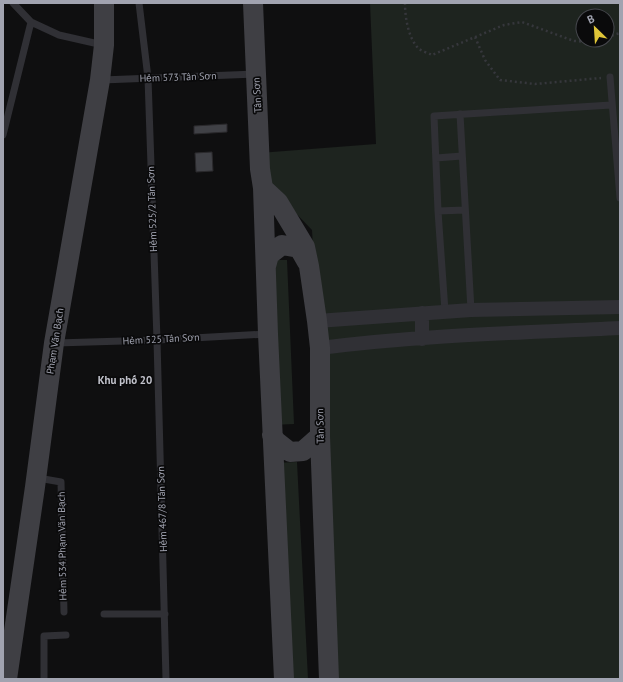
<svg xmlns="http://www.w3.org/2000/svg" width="623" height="682" viewBox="0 0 623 682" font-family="'PT Sans',sans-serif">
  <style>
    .green { fill: #1e241f; fill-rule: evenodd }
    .building { fill: #404146; stroke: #2a292c }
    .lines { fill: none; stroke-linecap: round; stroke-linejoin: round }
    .path { stroke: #36373c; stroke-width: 2.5; stroke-dasharray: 2 3; stroke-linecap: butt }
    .lane { stroke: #303035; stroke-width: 7 }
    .street { stroke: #303035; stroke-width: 14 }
    .secondary { stroke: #3f3f44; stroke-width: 20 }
    .labels { text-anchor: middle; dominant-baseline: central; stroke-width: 3.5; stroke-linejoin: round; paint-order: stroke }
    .street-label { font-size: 10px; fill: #a1a3b0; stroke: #0a0a0b }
    .neighbourhood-label { font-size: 11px; font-weight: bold; fill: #c2c3cc; stroke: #0a0a0b }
  </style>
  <rect width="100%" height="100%" fill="#0f0f10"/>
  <path class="green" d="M370,3H620V679H338L312,230L259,175V153L376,144ZM583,16H607V40H583Z
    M266,260H287L294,424L272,425Z
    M297,462L308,679H281L272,463Z"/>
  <path class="building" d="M227,124V132L194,134V126Z
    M212,152L213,171L196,172L195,153Z"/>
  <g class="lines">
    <path class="path" d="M405,3C405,17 408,37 418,48C421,51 428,53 432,55L504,25L522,22L574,41L592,42L597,40
      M475,37L485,60L500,80L535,84L601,78
      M607,37L620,33"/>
    <path class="lane" d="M13,3L31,22L59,35L103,45
      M139,3L148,78L157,340L166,679
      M610,77L620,198
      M102,80L256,74
      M460,114L471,310
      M3,135L31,22
      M436,158L462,156
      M438,211L465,210
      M445,311L438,211L434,116L611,105
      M56,343L157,340L267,334
      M38,478L61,482L64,612
      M104,614H165
      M44,679V636L66,635"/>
    <path class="street" d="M422,313V339
      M317,321L471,310L620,307
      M320,348C419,335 520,333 620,328"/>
    <path class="secondary" d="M253,3L260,169L263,188L268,334L284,679
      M263,188L278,202L305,247L309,266L317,321L320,348V436L329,679
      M266,266L269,255L282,245L299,248L307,262
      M272,435L276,441L290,452L303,451L320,436
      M7,679L35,487L54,343L100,80L104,45V3"/>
  </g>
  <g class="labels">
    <g class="street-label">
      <text transform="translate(178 77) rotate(-2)">Hẻm 573 Tân Sơn</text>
      <text transform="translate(257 95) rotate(-93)">Tân Sơn</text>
      <text transform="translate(152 209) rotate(-92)">Hẻm 525/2 Tân Sơn</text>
      <text transform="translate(161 339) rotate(-3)">Hẻm 525 Tân Sơn</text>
      <text transform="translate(55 341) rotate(-81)">Phạm Văn Bạch</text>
      <text transform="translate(320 426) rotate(-91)">Tân Sơn</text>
      <text transform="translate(162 509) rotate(-92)">Hẻm 467/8 Tân Sơn</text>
      <text transform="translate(62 546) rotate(-91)">Hẻm 534 Phạm Văn Bạch</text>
    </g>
    <g class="neighbourhood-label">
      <text x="125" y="380">Khu phố 20</text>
    </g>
  </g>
  <rect width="623" height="682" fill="none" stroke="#a1a3b0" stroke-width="8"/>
  <g transform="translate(595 28) rotate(335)"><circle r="19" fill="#0a0a0b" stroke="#46474d"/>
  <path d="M0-3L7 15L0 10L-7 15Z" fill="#dfc538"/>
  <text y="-6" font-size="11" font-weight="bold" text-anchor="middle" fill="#a1a3b0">B</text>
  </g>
</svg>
